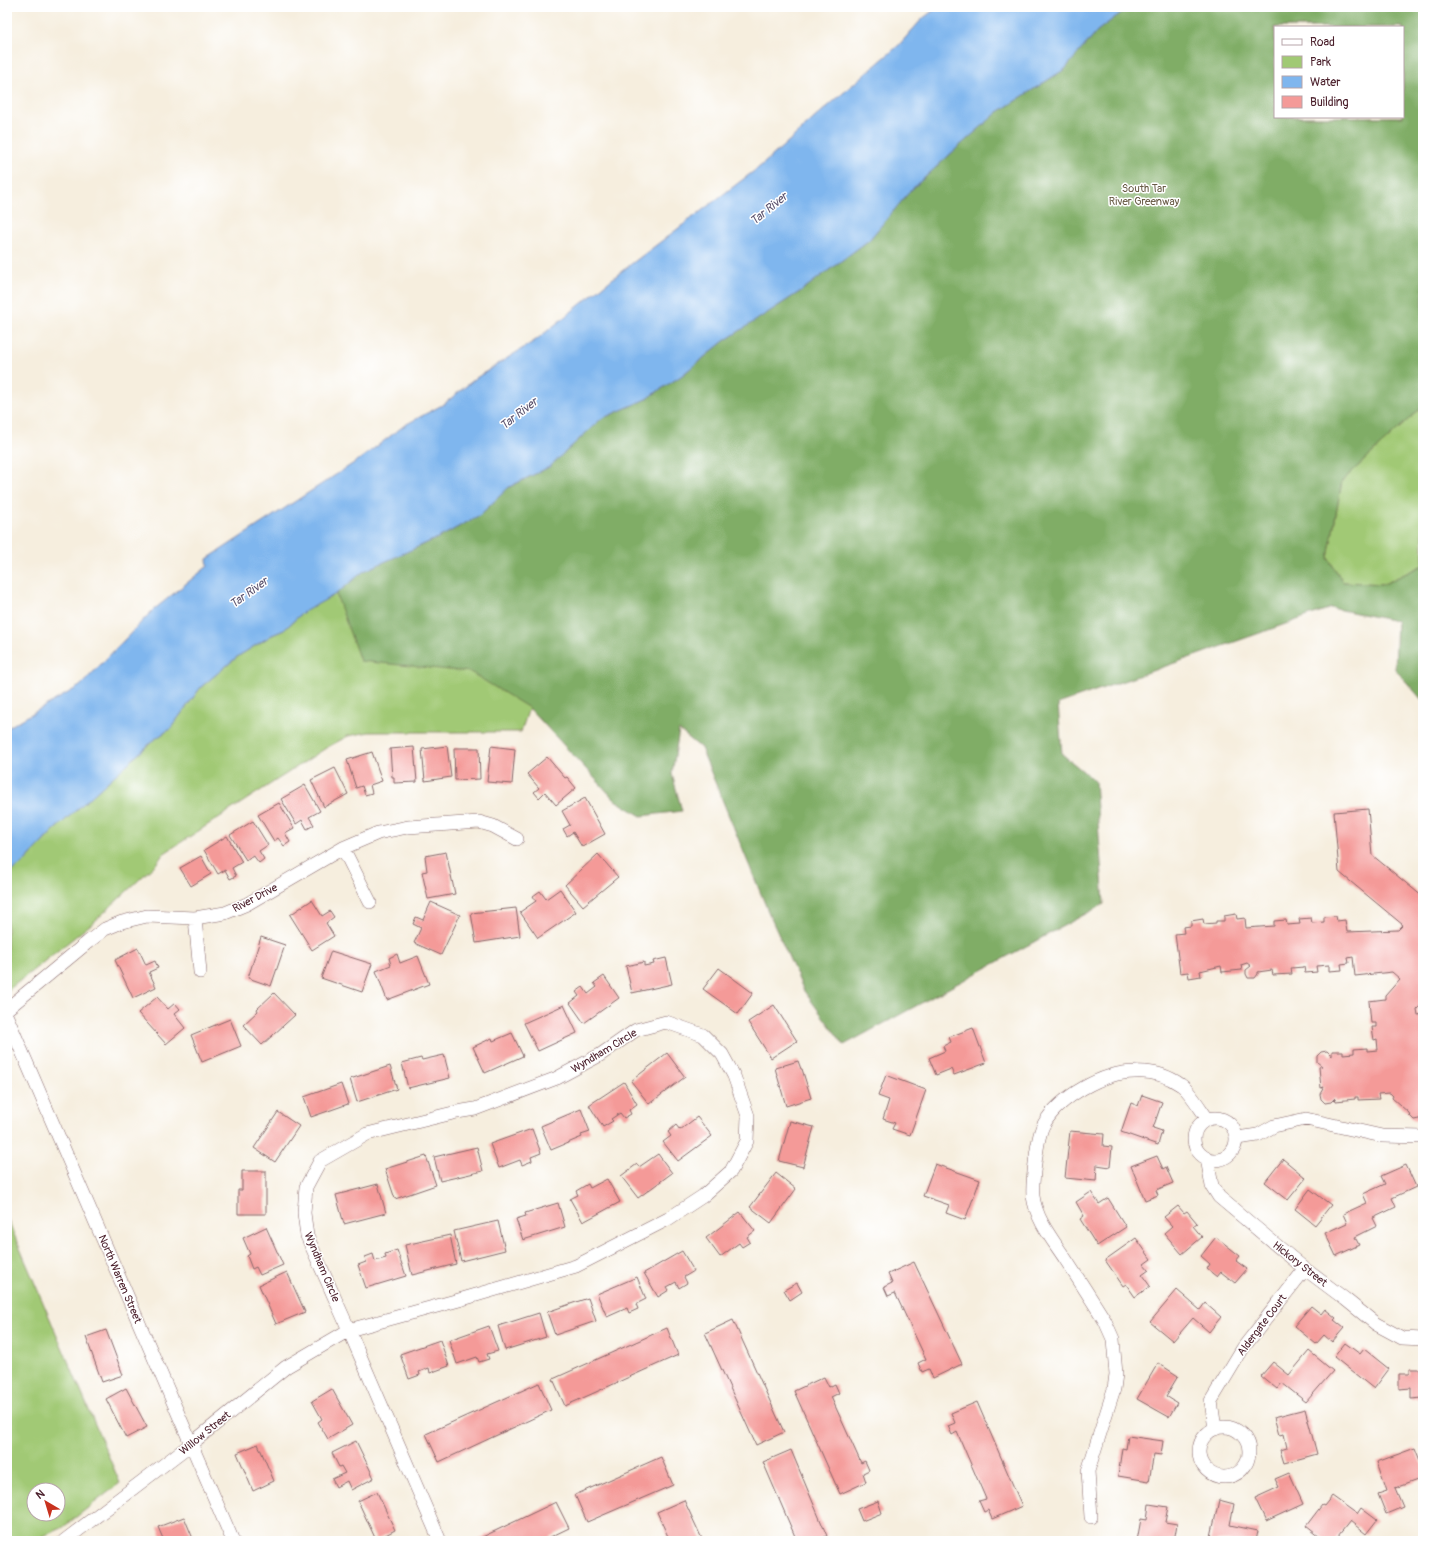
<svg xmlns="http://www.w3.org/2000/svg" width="1430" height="1548" viewBox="0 0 1430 1548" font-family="Pangolin,sans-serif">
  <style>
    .green { fill: #a1c974; stroke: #767450; fill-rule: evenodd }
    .forest { fill: #80ad66; stroke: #656648; fill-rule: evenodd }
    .water { fill: #7fb6ee; stroke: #646a8c }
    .building { fill: #f49a98 }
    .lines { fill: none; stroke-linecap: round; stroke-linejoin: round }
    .minor-casing { stroke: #86676a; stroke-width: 14 }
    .minor { stroke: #fff; stroke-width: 13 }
    .labels { text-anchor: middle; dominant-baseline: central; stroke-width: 3; stroke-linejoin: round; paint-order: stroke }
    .park-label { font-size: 11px; fill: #685a45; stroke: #fff }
    .street-label { font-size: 11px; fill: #4a1f2b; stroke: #fff }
    .water-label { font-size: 12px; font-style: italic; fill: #5d546f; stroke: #fff }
  </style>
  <rect width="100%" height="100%" fill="#fff"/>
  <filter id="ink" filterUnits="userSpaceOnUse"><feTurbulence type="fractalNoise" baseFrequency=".025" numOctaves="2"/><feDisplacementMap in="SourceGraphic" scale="8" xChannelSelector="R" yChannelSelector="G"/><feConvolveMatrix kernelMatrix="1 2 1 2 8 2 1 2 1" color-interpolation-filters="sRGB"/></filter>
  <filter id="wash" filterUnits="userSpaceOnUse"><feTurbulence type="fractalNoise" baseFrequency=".012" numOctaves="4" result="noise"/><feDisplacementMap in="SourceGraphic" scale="16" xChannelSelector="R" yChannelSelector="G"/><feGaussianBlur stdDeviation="0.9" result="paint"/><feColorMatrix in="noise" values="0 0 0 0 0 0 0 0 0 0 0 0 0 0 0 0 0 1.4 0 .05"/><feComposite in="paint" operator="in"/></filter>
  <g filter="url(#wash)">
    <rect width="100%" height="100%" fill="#f6eede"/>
    <path class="green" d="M1129,7H1423V213L529,708L521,732H369L348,736L326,748L163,854L157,863L95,921L7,991V873L22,864L53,831L155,739L170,729L201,687L237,657L272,635L284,630L302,613ZM1275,27H1403V117H1275Z
      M1423,406V565L1384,584L1343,582L1328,558L1342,481Z
      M7,1218L120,1483L62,1528L32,1541H7ZM34,1490H58V1514H34Z"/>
    <path class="forest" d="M1129,7H1423V406L1342,481L1328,558L1343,582L1384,584L1423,565V701L1395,669L1397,621L1331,608L1058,704L1062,754L1095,781L1104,904L844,1045L804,991L770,916L701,748L679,730L672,774L682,811L641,816L615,800L529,708L470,672L360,661L336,594L363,571L440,537L480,515L509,487L549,467L601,419L646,399L681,376L724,341L801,291L869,240L911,190L957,148L998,112L1065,69L1097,31ZM1275,27H1403V117H1275Z"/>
    <path class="water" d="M938,7H1129L1097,31L1065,69L998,112L957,148L911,190L869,240L801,291L724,341L681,376L646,399L601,419L549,467L509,487L480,515L440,537L364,571L336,594L302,613L284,630L272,635L237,657L201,687L170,729L155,739L53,831L22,864L7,874V728L80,686L152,611L208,566L207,559L360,459L405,425L444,404L476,378L536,340L622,271L762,165L820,113L899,45L922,19Z"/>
    <g id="blocks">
      <path class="building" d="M447,746L451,777L425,781L422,749Z
        M491,746L515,749L512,784L487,782Z
        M414,747L417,782L394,783V777H392L390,749Z
        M454,748H479L480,779L455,780Z
        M372,752L382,781L370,785L372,793L365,795L362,786L356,788L347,760Z
        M547,757L565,778L567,777L576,788L556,805L545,792L539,798L534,792L539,788L527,774Z
        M335,768L348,794L324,807L311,780Z
        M305,785L320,811L309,817L314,825L307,829L302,820L296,824L281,799Z
        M585,798L605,834L582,847L573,832L567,836L563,829L570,825L562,811Z
        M279,803L294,828L285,833L290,842L284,846L278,838L274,841L258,815Z
        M1368,809L1372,855L1423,897V901L1418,908L1423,912V1003L1417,1009L1418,1015L1423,1014V1054H1421L1423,1061V1115L1419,1119L1414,1120L1410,1116L1409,1113L1392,1098L1393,1096L1390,1093L1378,1094L1379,1099L1358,1100V1097H1355V1099L1336,1101L1335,1098L1331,1102L1325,1103L1321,1099L1320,1094L1324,1087L1321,1088L1319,1067L1322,1066L1317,1062V1056L1321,1052L1327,1051L1332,1056V1051H1343V1054L1354,1053V1049L1367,1048V1051L1378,1050L1377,1039L1374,1040L1372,1027H1376V1023H1371L1369,1001L1385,999V996L1400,979L1392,972L1355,976L1353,957L1348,958L1349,963L1341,964L1342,970L1329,971V965L1316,966L1317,972L1305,973L1304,967L1291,968L1292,974L1273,975L1272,970L1258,972V974L1255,978H1248L1246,974V970L1251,966L1247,963L1241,965L1242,970L1222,972L1221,966L1200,971L1201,976L1189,978L1188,972L1180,973L1175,934L1184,933L1183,927L1191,926V921L1203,919L1204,924L1216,923V921H1224V916L1236,914L1237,919L1245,918L1246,928L1274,926V921L1286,920L1287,925L1300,924L1299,919L1311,918L1312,923L1324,922V917L1336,916L1337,921L1345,920L1347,932L1398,930L1403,925L1339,872L1334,812Z
        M253,821L268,845L259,851L264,859L259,863L253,855L246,860L230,835Z
        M227,836L242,862L232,868L236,876L230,879L225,870L218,874L204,850Z
        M446,852L455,894L428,899L422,872L427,871L425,856Z
        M598,854L618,877L583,906L565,885Z
        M201,856L211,874L191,886L180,868Z
        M560,889L576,912L538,938L520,912L536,901L533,896L540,891L546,899Z
        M312,900L322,916L330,911L334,917L326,923L334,936L312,950L290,915Z
        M431,902L460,915L441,955L414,943L421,928L413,924L416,917L423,920Z
        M516,908L520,936L476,943L471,913Z
        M261,937L285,945L271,986L248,978Z
        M138,948L146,965L155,961L158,968L149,972L156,987L133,998L115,960Z
        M331,951L372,964L362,992L321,978Z
        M397,954L400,963L418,956L429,984L387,1000L376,971L391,965L389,958Z
        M666,958L672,984L632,993L626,966L644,962V966L654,964L653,961Z
        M719,968L753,993L738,1014L703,989Z
        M604,976L619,998L584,1023L570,1003L579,996L576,992L583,987L588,994L597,987L594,983Z
        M274,993L295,1015L262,1045L243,1025L258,1011L257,1009Z
        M157,997L168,1009L175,1003L180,1009L174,1014L185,1028L166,1044L138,1013Z
        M564,1005L577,1033L538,1051L524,1023Z
        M774,1005L797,1041L771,1058L748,1022Z
        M230,1019L241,1046L202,1062L191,1035Z
        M973,1028L986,1063L954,1075L951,1069L936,1075L929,1058L945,1051L943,1046L951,1042L949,1037Z
        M512,1033L523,1056L485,1073L473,1047L492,1038L493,1041Z
        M667,1053L685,1077L649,1104L631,1081Z
        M444,1055L450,1078L408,1088L402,1063L421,1058L422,1060Z
        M798,1061L801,1069H802L811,1098L786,1106L775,1068Z
        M390,1066L397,1089L357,1102L350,1079Z
        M886,1075L926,1090L910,1135L892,1129L895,1123L883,1119L889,1100L878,1096Z
        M624,1082L637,1104L629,1110L631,1114L624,1118L620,1113L611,1119L613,1121L603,1127L589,1105Z
        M341,1084L348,1104L311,1117L304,1097Z
        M1142,1095L1162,1102L1153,1128L1162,1131L1158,1145L1121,1132L1131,1103L1138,1106Z
        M581,1109L590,1132L581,1135L582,1137L551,1150L541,1126Z
        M278,1112L299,1126L275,1162L254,1148Z
        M697,1117L712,1136L678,1161L663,1142L671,1136L668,1132L676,1125L680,1130Z
        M790,1121L814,1127L803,1167L779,1161Z
        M532,1129L541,1153L531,1157L532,1161L522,1165L520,1160L499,1168L490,1144Z
        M1070,1131L1104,1134L1103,1146L1112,1147L1110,1167L1097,1165L1096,1181L1065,1178Z
        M477,1147L483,1171L440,1181L434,1157Z
        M658,1154L672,1173L638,1198L621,1176L637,1164L639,1167Z
        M426,1156L436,1185L395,1199L385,1169Z
        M1157,1156L1163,1169L1166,1167L1173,1183L1156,1190L1158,1195L1145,1200L1131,1166Z
        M1283,1159L1306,1178L1288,1200L1265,1182Z
        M935,1164L980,1180L965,1220L946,1213L949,1205L923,1196Z
        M1406,1165L1416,1187L1392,1198L1396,1207L1373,1218L1377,1226L1355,1237L1359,1245L1336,1256L1325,1233L1347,1223L1343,1214L1367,1203L1363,1194L1385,1184L1381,1176Z
        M242,1171H266V1214H238V1190H242Z
        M776,1173L796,1189L771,1223L750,1207Z
        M607,1179L620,1202L583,1222L570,1199L578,1195L576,1191L588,1184L590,1188Z
        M378,1184L386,1213L344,1224L336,1195Z
        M1310,1189L1331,1205L1315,1225L1295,1209Z
        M1091,1192L1099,1204L1108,1198L1126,1227L1097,1246L1080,1219L1084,1216L1076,1202Z
        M558,1203L565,1227L523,1240L516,1219L526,1216L525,1213Z
        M1178,1206L1184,1213L1187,1211L1197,1223L1193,1226L1202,1237L1182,1254L1164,1233L1172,1226L1164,1217Z
        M740,1212L755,1231L747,1237L750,1242L742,1247L739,1243L720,1257L706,1238Z
        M498,1221L505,1250L461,1261L454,1231Z
        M266,1227L283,1265L260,1275L256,1267L252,1269L247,1256L250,1254L243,1238Z
        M450,1235L456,1264L412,1275L405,1245Z
        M1216,1237L1240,1256L1236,1261L1247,1269L1235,1283L1221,1272L1217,1277L1207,1269L1210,1264L1201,1256Z
        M1136,1238L1151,1259L1144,1264L1149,1270L1142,1275L1150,1286L1135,1297L1126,1284L1123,1286L1105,1260Z
        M397,1250L406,1276L366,1288L358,1265L366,1262L365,1257L373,1254L375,1261L386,1258L385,1254Z
        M682,1251L694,1271L684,1277L687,1283L679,1288L676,1282L667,1287L669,1290L658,1297L644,1273Z
        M914,1262L962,1364L933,1378L929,1369L922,1372L918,1363L926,1359L895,1293L888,1296L884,1287L892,1283L888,1274Z
        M287,1272L305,1312L276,1324L259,1285Z
        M637,1277L646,1299L636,1304L638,1309L629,1313L627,1308L607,1317L597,1294Z
        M797,1283L802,1292L790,1300L784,1290Z
        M1177,1290L1200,1310L1205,1303L1221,1317L1209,1332L1193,1318L1173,1341L1150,1322Z
        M588,1298L596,1321L555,1335L547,1312Z
        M1311,1306L1321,1314L1325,1309L1336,1318L1334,1320L1344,1328L1332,1342L1324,1335L1316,1344L1294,1326Z
        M539,1313L546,1337L505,1350L498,1326Z
        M733,1320L784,1432L756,1445L705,1333Z
        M489,1326L498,1351L487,1354L489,1359L479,1362L477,1357L457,1364L449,1340Z
        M667,1328L678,1355L565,1406L553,1379Z
        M106,1330L123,1375L102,1382L86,1337Z
        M440,1340L449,1366L430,1373L429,1368L419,1372L420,1375L409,1379L400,1354Z
        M1345,1343L1360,1354L1364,1349L1389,1369L1374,1389L1334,1357Z
        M1309,1351L1333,1371L1306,1402L1282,1383L1277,1389L1261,1376L1273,1362L1289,1375Z
        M1158,1363L1178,1376L1166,1396L1177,1403L1169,1417L1137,1399Z
        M1409,1369H1423V1398L1411,1399V1388L1399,1389V1374H1409Z
        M824,1377L829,1387L835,1384L839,1393L831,1397L861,1463L865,1461L869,1470L863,1473L866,1482L840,1494L794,1391Z
        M539,1383L551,1410L439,1462L426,1434Z
        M126,1388L147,1427L126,1438L106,1399Z
        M332,1389L352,1425L328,1439L318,1422L322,1419L312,1401Z
        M977,1402L1022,1506L992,1519L988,1510L984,1512L979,1501L986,1499L957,1432L952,1435L948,1426L955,1423L951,1413Z
        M1305,1409L1317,1454L1284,1463L1280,1450L1287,1448L1284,1434L1279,1435L1274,1417Z
        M1128,1436L1163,1441L1161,1455L1154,1454L1149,1481L1118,1476L1122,1448L1126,1449Z
        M356,1441L374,1478L351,1490L347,1481L336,1487L332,1479L345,1473L341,1466L339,1467L332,1453Z
        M258,1444L274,1481L253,1491L237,1453Z
        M1415,1448L1423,1468V1478L1395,1488L1403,1507L1386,1514L1378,1494L1387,1491L1377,1462Z
        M791,1450L827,1536L815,1541H797L763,1462Z
        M661,1457L673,1485L587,1522L575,1495Z
        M1289,1473L1303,1504L1266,1521L1255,1498L1279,1487L1275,1479Z
        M377,1492L395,1530L376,1540L358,1501Z
        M1332,1496L1357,1514L1361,1508L1377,1520L1366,1534L1350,1521L1334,1541H1325L1306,1526L1322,1505L1324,1506Z
        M684,1500L703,1541H670L657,1512Z
        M1219,1500L1234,1504L1230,1525L1258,1531L1256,1541H1210Z
        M878,1501L882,1513L862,1521L857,1509Z
        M556,1502L569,1528L542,1541H474Z
        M1149,1504L1168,1507L1165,1522L1177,1524L1174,1541H1137L1141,1519L1147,1520Z
        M184,1517L194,1541H164L158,1527Z"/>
    </g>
  </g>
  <g filter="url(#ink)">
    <use href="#blocks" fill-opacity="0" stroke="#86676a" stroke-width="1"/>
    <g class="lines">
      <defs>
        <path id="minor" d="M343,848L370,902
          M195,918L200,972
          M7,1009L88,942L105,929L122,922L147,916L195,918L225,913L247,904L343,848L378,833L408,827L479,822L493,826L517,839
          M7,1017L233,1541
          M666,1022L703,1035L722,1054L734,1076L748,1116L747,1141L731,1171L703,1196L668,1219L576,1266L459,1300L349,1330L307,1236L304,1213L306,1187L320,1161L367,1134L457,1112L475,1109L557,1078L600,1055L636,1030Z
          M1194 1139a21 21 0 1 1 42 0a21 21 0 1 1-42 0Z
          M1237,1138L1258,1135L1274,1126L1306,1119L1382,1136L1423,1137
          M1207,1158L1212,1186L1219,1197L1305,1269L1345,1299L1376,1324L1402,1338L1423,1339
          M1199 1452a25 25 0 1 1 50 0a25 25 0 1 1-50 0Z
          M1215,1429L1211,1401L1243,1348L1305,1269
          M1091,1517L1088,1471L1114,1389L1116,1374L1113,1339L1105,1321C1092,1300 1079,1280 1066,1260C1053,1240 1036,1220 1033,1196C1032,1183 1037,1135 1044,1124C1059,1097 1104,1072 1135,1072C1151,1071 1168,1076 1181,1085C1188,1089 1201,1110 1207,1118
          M64,1541L191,1444L286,1367L349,1330L440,1541"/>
      </defs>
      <use href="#minor" class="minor-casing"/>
      <use href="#minor" class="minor"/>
    </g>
  </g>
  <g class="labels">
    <g class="park-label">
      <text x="1144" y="188">South Tar<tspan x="1144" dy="13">River Greenway</tspan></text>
    </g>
    <g class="street-label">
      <text transform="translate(255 898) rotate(-28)">River Drive</text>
      <text transform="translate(604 1051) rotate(-31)">Wyndham Circle</text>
      <text transform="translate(1300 1264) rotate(38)">Hickory Street</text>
      <text transform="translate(322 1267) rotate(67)">Wyndham Circle</text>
      <text transform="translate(120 1279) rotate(67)">North Warren Street</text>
      <text transform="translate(1262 1325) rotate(-53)">Aldergate Court</text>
      <text transform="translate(205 1433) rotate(-39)">Willow Street</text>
    </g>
    <g class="water-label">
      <text transform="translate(769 209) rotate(-39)">Tar River</text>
      <text transform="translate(519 414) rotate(-38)">Tar River</text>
      <text transform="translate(249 593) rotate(-36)">Tar River</text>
    </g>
  </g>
  <rect width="1430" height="1548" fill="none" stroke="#fff" stroke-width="24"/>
  <rect x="1274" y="26" width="130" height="92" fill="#ffffff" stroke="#b7a5aa"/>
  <rect x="1282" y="39" width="20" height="6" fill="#ffffff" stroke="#b7a5aa"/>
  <text x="1310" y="46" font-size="12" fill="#4a1f2b">Road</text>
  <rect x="1282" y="56" width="20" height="12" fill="#a1c974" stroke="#b7a5aa"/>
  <text x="1310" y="66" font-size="12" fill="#4a1f2b">Park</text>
  <rect x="1282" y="76" width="20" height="12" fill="#7fb6ee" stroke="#b7a5aa"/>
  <text x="1310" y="86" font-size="12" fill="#4a1f2b">Water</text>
  <rect x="1282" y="96" width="20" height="12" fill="#f49a98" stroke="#b7a5aa"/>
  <text x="1310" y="106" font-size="12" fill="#4a1f2b">Building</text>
  <g transform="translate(46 1502) rotate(322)"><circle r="19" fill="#ffffff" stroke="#b7a5aa"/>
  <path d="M0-3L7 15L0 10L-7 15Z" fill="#c8321e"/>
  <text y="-6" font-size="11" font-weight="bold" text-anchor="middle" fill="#4a1f2b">N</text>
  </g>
</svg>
